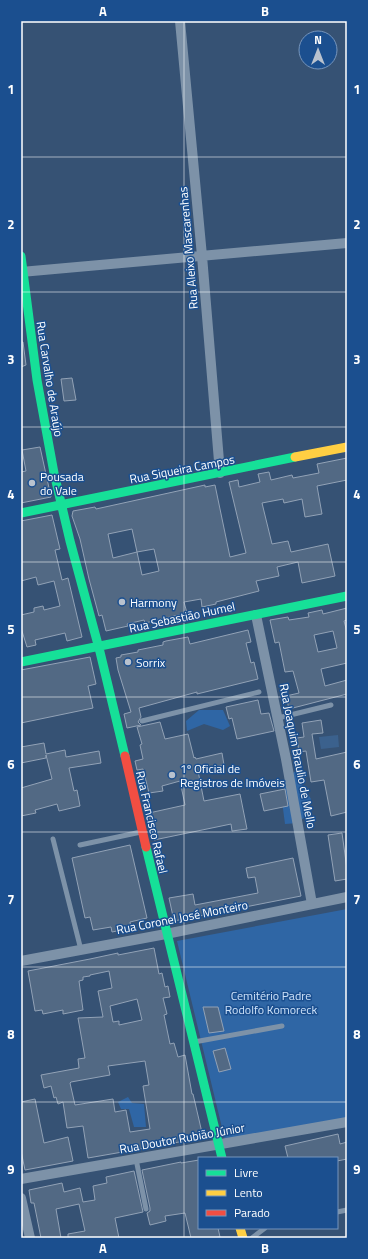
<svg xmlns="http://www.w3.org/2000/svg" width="368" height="1259" viewBox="0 0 368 1259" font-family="'Titillium Web',sans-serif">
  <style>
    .green { fill: #2f66a5 }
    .water { fill: #3b618d }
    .building { fill: #526984; stroke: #92a2b6; fill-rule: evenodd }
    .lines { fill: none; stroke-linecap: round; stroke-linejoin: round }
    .lane { stroke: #7d92a8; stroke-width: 5 }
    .street { stroke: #7d92a8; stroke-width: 10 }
    .fast { stroke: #16e098; stroke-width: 9 }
    .slow { stroke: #ffcf43; stroke-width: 9 }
    .jam { stroke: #f24e42; stroke-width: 9 }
    .grid { fill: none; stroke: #fff; stroke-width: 1; stroke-opacity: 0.55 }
    .poi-dot { fill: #b9c2ce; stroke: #1b4f8f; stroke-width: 1.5 }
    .labels { text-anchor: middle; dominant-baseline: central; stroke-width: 3; stroke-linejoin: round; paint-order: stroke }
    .street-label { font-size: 12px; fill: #fff; stroke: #1b4f8f }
    .poi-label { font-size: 12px; fill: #fff; stroke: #1b4f8f; text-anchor: start }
    .park-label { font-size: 12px; fill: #cfe3fa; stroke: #1b4f8f }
    .neatline { fill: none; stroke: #fff; stroke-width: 1.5 }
    .grid-label { font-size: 13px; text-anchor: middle; font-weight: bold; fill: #fff }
  </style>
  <rect width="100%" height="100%" fill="#365274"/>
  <path class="green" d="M199,710H223L230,726L223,730L204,724L187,731L186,721Z
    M297,770L306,775L302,785L311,799C305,817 306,823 285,824L282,801L286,778Z
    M347,909V1118L225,1140L177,941Z
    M128,1097L132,1103L144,1104L146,1127H134L129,1109H121L118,1102Z"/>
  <path class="water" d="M338,735L339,747L321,749L319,737Z"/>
  <path class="building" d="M21,342H23L26,365L21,367Z
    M72,378L76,400L64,401L61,379Z
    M40,447L51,497L21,503V472L26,471L22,450Z
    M347,458V480L317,486L322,514L305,517L302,499L284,503L283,499L262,503L272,544L288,541L291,552L328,544L335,576L302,583L298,562L277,567L279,576L256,581L259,591L216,602V604L202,607L201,599L184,602L187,613L145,623L144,620L127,624L128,626L106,631L102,615L99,616L89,579L80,539L72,516L73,511L95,507L96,509L205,485V487L215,485L230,557L246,553L229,482L238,480L239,487L260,482L258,474L269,472L271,480L292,475L293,478L319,473L317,464ZM132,529L137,552L113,558L108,534ZM154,549L159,571L142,575L137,552Z
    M52,515L60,549L55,550L62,580L68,578L82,637L67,641L65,633L35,640L36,645L27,647L21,628V615L34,612V608L43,606L44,610L60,606L54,581L38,585L36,577L21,581V521Z
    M347,608V620L344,621L347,632V663L321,669L325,686L347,680V694L289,709L286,696L299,693L293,671L285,672L279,642L275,643L270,620L288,617L289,620L309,617L308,613L322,610L323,614ZM333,631L337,648L318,652L314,635Z
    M248,630L251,642L246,643L251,663L254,662L258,679L197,694V692L139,708L141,717L138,722L141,725L127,728L124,714L131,712L118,670L116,658L121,657V655L138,652V650L163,645V642L166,641L188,637L190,644Z
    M90,657L96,684L88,686L93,708L21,723V670Z
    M258,700L261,714L269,713L274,731L237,739L232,718L229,719L226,707Z
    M321,720L323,733L312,734L316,759L347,752V812L331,816L324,780L311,782L306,751L299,752L297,738L304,737L302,723Z
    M160,722L165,739L188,734L194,758L195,757L196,759L222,753L224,765L198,771L204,801L240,794L247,829L232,831L231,824L154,840L149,813L185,805L180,781L162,786L163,791L149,793L143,769L137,770L135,761L143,759L140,745L142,744L137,727Z
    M44,743L46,754L65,750L66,757L99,751L101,763L69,768L74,791L77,790L80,806L59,811L57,804L35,810L36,813L21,816V788L52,779L46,755V758L21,763V747Z
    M285,789L288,806L264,811L260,794Z
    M342,833L347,869V879L335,881L328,835Z
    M130,845L147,918L130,922L131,928L112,932L111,927L93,930L90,917L85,918L72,858Z
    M293,858L301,896L174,921L169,898L193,894L195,905L258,893L255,877L248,878L246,868Z
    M154,948L159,974L162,973L165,987L168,986L170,997L163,998L167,1014L164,1015L170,1044L174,1043L178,1057L185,1055L192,1094H193L203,1137L174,1143L88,1158L83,1126L67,1128L63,1102L58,1104L56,1097L54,1098L51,1086L44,1088L41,1075L79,1068L78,1059L85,1058L78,1018L103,1017L98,991L112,988L109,971L90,975V976L83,977V980L79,981L83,1010L63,1014V1010L43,1014L42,1010L35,1011L28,971L90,959L118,953V955ZM137,999L142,1020L119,1025V1021L113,1022L110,1006ZM145,1061L149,1085L143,1086L150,1129L130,1132L126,1110L115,1112L113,1099L75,1105L70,1083L71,1082L110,1075L108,1066Z
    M203,1007H218L224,1031L209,1033Z
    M225,1048L231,1069L219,1072L213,1051Z
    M35,1099L44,1143L68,1137L73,1161L25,1170L21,1151V1102Z
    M338,1134L340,1144L347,1142V1159L337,1161V1158H288L285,1146Z
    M199,1160V1228H218L220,1237L214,1238H191L185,1213L165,1216L166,1221L150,1225L147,1213L150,1211V1208L142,1170L181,1162V1163Z
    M134,1171L143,1212L115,1218L119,1238H68V1234L85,1231L79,1204L56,1209L61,1238H41L34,1203H31L29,1190L62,1183L64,1192L80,1188L83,1202L95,1200L93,1186L107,1183L106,1177Z"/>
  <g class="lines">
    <path class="lane" d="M278,718L331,705
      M142,721L259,692
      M53,839L81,950
      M80,845L141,832
      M194,1042L282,1026
      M136,1159L146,1209
      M337,1212L347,1210
      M252,1238L265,1228"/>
    <path class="street" d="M180,21L202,256L220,473
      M21,272L347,243
      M256,615L286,759L312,904
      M21,961L166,934L347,897
      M21,1179L347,1122
      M21,1198L30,1238"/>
    <path class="fast" d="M21,256L37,380L54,473L70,541L100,652L125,756
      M21,513L295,457
      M21,662L347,596
      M146,847L222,1158"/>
    <path class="slow" d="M295,457L347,447
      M240,1228L243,1238"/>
    <path class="jam" d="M125,756L146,847"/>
  </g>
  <path class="grid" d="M184,21V1238M21,157H347M21,292H347M21,427H347M21,562H347M21,697H347M21,832H347M21,967H347M21,1102H347"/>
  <g class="poi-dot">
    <circle cx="32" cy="483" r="4"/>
    <circle cx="122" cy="602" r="4"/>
    <circle cx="128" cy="662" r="4"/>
    <circle cx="172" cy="775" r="4"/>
  </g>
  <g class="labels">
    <g class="street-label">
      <text transform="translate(188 248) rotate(-95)">Rua Aleixo Mascarenhas</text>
      <text transform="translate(50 379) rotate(81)">Rua Carvalho de Araújo</text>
      <text transform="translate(182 469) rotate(-11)">Rua Siqueira Campos</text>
      <text transform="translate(182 617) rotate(-12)">Rua Sebastião Humel</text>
      <text transform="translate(298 756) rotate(79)">Rua Joaquim Braulio de Mello</text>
      <text transform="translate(152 822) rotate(77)">Rua Francisco Rafael</text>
      <text transform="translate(182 917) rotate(-11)">Rua Coronel José Monteiro</text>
      <text transform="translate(182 1138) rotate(-10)">Rua Doutor Rubião Júnior</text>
    </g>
    <g class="poi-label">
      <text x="40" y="476">Pousada<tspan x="40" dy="14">do Vale</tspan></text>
      <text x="130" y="602">Harmony</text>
      <text x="136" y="662">Sorrix</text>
      <text x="180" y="768">1º Oficial de<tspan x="180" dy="14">Registros de Imóveis</tspan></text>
    </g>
    <g class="park-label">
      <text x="271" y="995">Cemitério Padre<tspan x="271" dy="14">Rodolfo Komoreck</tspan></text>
    </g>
  </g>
  <rect width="368" height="1259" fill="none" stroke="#1b4f8f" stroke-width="44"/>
  <rect x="198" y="1157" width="140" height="72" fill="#1b4f8f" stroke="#7695bc"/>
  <rect x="206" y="1170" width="20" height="6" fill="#16e098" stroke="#7695bc"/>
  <text x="234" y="1177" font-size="12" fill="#ffffff">Livre</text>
  <rect x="206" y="1190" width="20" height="6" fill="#ffcf43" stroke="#7695bc"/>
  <text x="234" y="1197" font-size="12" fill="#ffffff">Lento</text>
  <rect x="206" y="1210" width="20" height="6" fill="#f24e42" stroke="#7695bc"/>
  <text x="234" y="1217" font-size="12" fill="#ffffff">Parado</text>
  <g transform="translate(318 50)"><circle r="19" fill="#1b4f8f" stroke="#7695bc"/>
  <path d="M0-3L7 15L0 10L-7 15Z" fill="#b9c2ce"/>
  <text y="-6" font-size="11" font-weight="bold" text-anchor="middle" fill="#ffffff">N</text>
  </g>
  <rect x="22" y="22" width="324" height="1215" class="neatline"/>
  <g class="grid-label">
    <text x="103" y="16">A</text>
    <text x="265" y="16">B</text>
    <text x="11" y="94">1</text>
    <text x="357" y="94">1</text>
    <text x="11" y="229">2</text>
    <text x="357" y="229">2</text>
    <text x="11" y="364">3</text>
    <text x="357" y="364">3</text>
    <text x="11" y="499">4</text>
    <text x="357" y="499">4</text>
    <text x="11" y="634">5</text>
    <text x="357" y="634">5</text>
    <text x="11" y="769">6</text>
    <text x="357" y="769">6</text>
    <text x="11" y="904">7</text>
    <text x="357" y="904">7</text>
    <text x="11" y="1039">8</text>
    <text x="357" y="1039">8</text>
    <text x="11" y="1174">9</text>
    <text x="357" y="1174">9</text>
    <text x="103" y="1253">A</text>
    <text x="265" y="1253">B</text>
  </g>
</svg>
